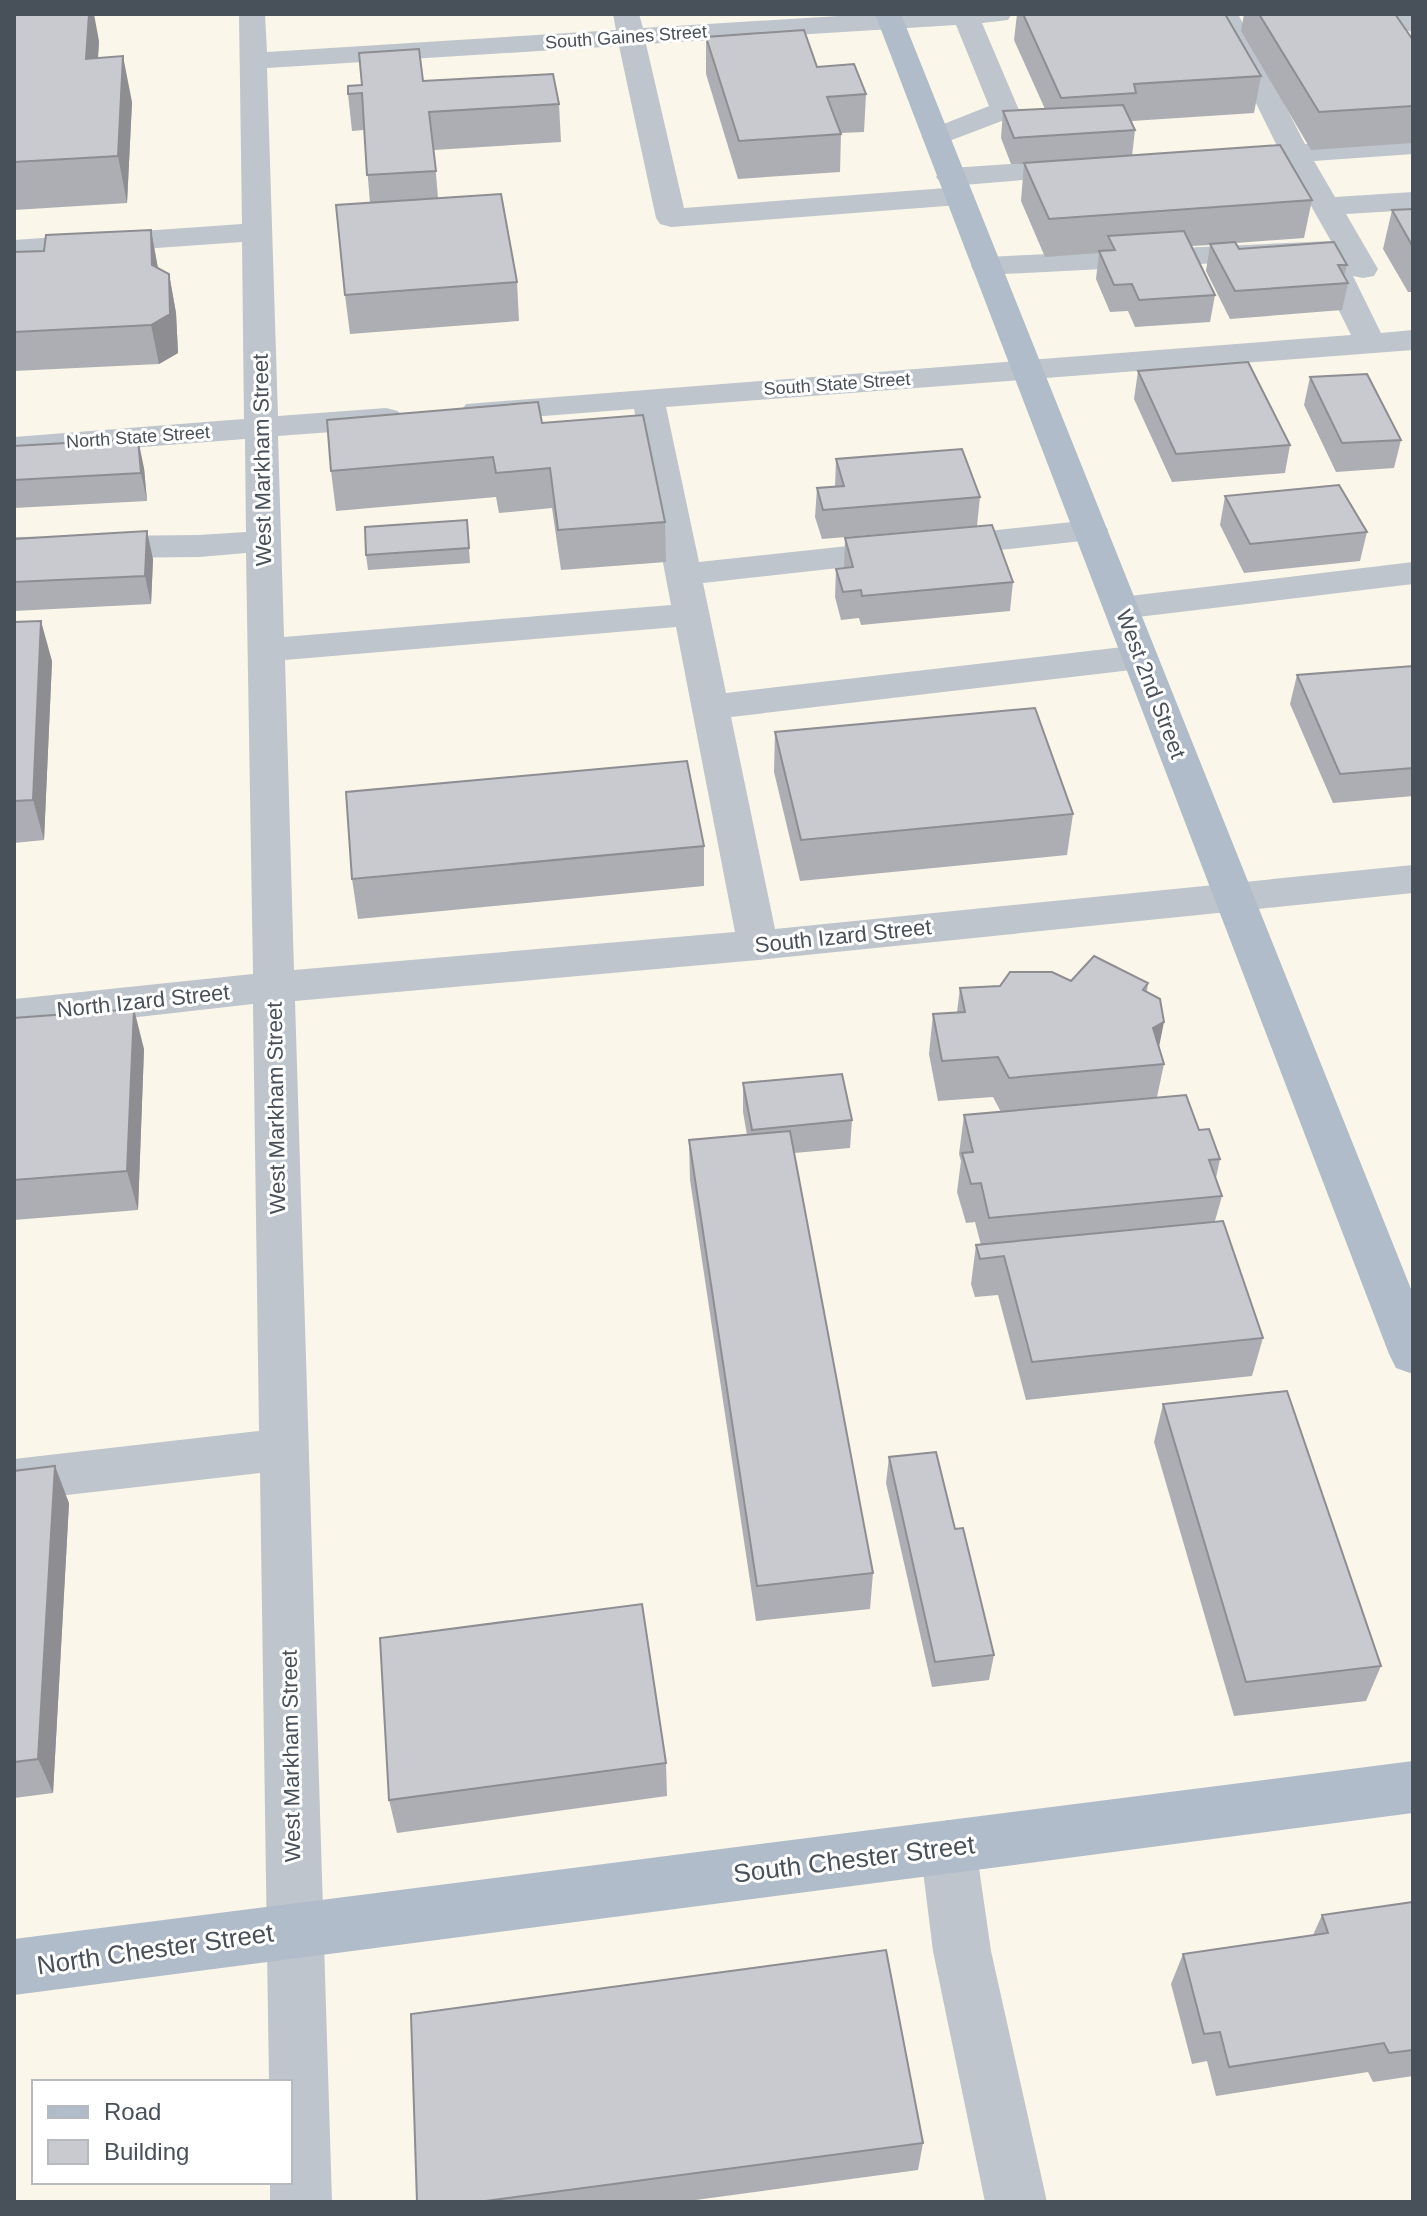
<svg xmlns="http://www.w3.org/2000/svg" width="1427" height="2216" viewBox="0 0 1427 2216" font-family="Arial,sans-serif">
  <style>
    .commercial { fill: #faf6e9; fill-rule: evenodd }
    .lines { fill: none; stroke-linecap: round; stroke-linejoin: round }
    .minor { fill: #bec5cc; fill-rule: evenodd }
    .major { fill: #b1bcca; fill-rule: evenodd }
    .wall { fill: #adaeb3 }
    .shaded-wall { fill: #8d8d92 }
    .building { fill: #c9cad0; stroke: #8d8d92; stroke-width: 2 }
    .labels { text-anchor: middle; dominant-baseline: central; stroke-width: 6; stroke-linejoin: round; paint-order: stroke }
    .far-street-label { font-size: 18px; fill: #48505a; stroke: #fff }
    .street-label { font-size: 22px; fill: #48505a; stroke: #fff }
    .near-street-label { font-size: 26px; fill: #48505a; stroke: #fff }
  </style>
  <rect width="100%" height="100%" fill="#f1eeee"/>
  <path class="commercial" d="M14,14H1413V2202H14ZM34,2082H290V2182H34Z"/>
  <g class="lines">
    <path class="minor" d="M239,14H265L267,52L616,30L613,14H639L643,28L871,14H1012L1008,20L982,23L1019,110L1015,116L936,146L926,143L922,137L926,131L989,106L956,25L646,44L684,208L959,187L969,190L974,196L969,202L959,205L671,227L660,224L656,218L619,46L267,68L278,416L386,408L398,411L403,418L398,425L386,428L278,436L284,637L671,605L634,409L478,421L466,418L461,411L466,404L1351,335L1313,258L986,275L975,273L971,266L975,259L986,257L1331,241L1286,162L1225,167L1215,164L1210,158L1215,152L1277,146L1212,14H1238L1305,144L1413,136V154L1314,161L1335,197L1413,192V210L1346,214L1378,269L1374,276L1363,278L1353,276L1381,333L1413,330V350L666,407L699,562L1091,520L1103,523L1108,530L1103,537L1091,540L703,583L726,693L1140,645L1153,649L1158,657L1153,665L1140,669L731,717L775,929L1413,865V893L758,960L295,1001L332,2202H270V2182H290V2082H269L260,1473L14,1501V1459L259,1431L253,1004L14,1031V999L253,974L246,553L199,557L14,559V537L199,535L246,532L245,439L14,457V437L244,419L242,242L14,258V240L242,224ZM676,627L735,932L294,970L285,660Z
      M1392,14H1413V32L1403,30Z
      M1085,159L1095,162L1100,168L1095,174L951,186L941,183L936,177L941,171L951,168Z
      M1413,562V584L1121,619L1108,616L1103,608L1108,600L1121,597Z
      M948,1820L968,1828L976,1847L991,1951L1047,2202H985L933,1951L920,1847L928,1828Z"/>
    <path class="major" d="M875,14H901L1413,1294V1374L1396,1368L1389,1354Z
      M1413,1761V1813L14,1995V1939Z"/>
  </g>
  <path class="wall" d="M14,14L99,41L98,58L132,102L127,203L14,210Z
    M1017,14H1225L1261,76L1254,113L1132,121L1135,130L1132,156L1312,200L1304,238L1236,243L1239,249L1347,265L1344,276L1348,283L1342,310L1230,319L1206,271L1210,245L1191,246L1215,295L1210,322L1135,327L1128,311L1110,312L1096,279L1099,253L1045,257L1021,201L1024,164H1011L1001,138L1003,111L1045,109L1014,40Z
    M1244,14H1395L1413,40V143L1311,150L1241,31Z
    M706,37L817,67L866,94L864,132L841,133L840,172L738,179L706,74Z
    M423,81L559,104L561,142L434,150L438,198L517,282L519,321L350,334L345,295L370,203L364,130L352,131L348,94Z
    M1413,209V292H1408L1383,249L1392,210Z
    M151,230L158,268L169,274L176,313L178,353L159,364L14,371V252L44,251Z
    M1138,371L1290,445L1285,473L1172,482L1134,399Z
    M1310,377L1401,440L1394,468L1336,472L1304,405Z
    M542,423L665,522L666,562L561,570L552,508L499,513L496,497L336,511L331,471Z
    M14,446L144,468L147,501L14,508Z
    M836,459L980,497L977,526L822,539L815,517L817,488L835,487Z
    M1225,496L1367,532L1360,561L1244,573L1220,525Z
    M467,520L470,563L368,570L366,555Z
    M845,538L1013,582L1010,611L861,625L859,618L841,620L835,597L836,569L844,568Z
    M14,539L153,559L151,604L14,611Z
    M14,622L52,661L44,840L14,843Z
    M1413,666V796L1333,803L1290,704L1297,675Z
    M775,732L1073,814L1067,855L800,881L774,772Z
    M704,846V886L358,919L352,879Z
    M1071,981L1148,983L1147,992L1159,1046L1164,1064L1157,1097L1199,1130L1220,1159L1216,1178L1222,1196L1215,1221L1263,1338L1252,1376L1026,1400L998,1295L975,1297L971,1284L976,1245H981L975,1222L966,1223L957,1192L961,1161L959,1154L964,1115L1001,1112L993,1097L938,1101L929,1054L933,1014L957,1012L960,988Z
    M14,1018L144,1049L138,1210L14,1220Z
    M743,1083L852,1120L850,1148L794,1153L873,1573L870,1609L756,1621L690,1180L689,1140L747,1135L743,1112Z
    M1163,1404L1381,1666L1366,1701L1234,1716L1154,1442Z
    M889,1457L955,1529L994,1655L989,1680L932,1687L886,1483Z
    M14,1471L69,1503L53,1793L14,1798Z
    M666,1763L667,1796L397,1833L389,1800Z
    M1413,1902V2076L1373,2082L1368,2072L1216,2096L1207,2061L1192,2064L1171,1984L1183,1954L1313,1935L1322,1915Z
    M923,2143L918,2170L681,2202H417Z"/>
  <path class="shaded-wall" d="M89,14H94L99,41L95,105L86,59Z
    M123,56L132,102L127,203L118,156Z
    M151,230L158,269L152,265Z
    M169,274L176,313L178,353L159,364L151,325Z
    M138,439L144,468L147,501L141,473Z
    M147,531L153,559L151,604L145,576Z
    M41,621L52,661L44,840L33,800Z
    M134,1009L144,1049L138,1210L127,1171Z
    M1164,1022L1156,1062L1153,1028Z
    M55,1466L69,1503L53,1793L38,1759Z"/>
  <path class="building" d="M14,14H89L86,59L123,56L118,156L14,162Z
    M1023,14H1225L1261,76L1134,84L1136,93L1061,98Z
    M1259,14H1395L1413,40V106L1319,112Z
    M804,30L817,67L854,64L866,94L827,97L841,134L739,141L706,37Z
    M419,49L423,81L553,74L559,104L429,112L436,171L367,175L362,93L348,94V86L362,85L359,53Z
    M1123,105L1135,130L1014,138L1003,111Z
    M1280,145L1312,200L1049,219L1024,163Z
    M501,194L517,282L345,295L336,205Z
    M1413,209V247L1392,210Z
    M151,230L152,265L169,274L170,314L151,325L14,332V252L44,251L46,235Z
    M1184,231L1215,295L1139,300L1132,284L1114,285L1099,251L1115,250L1108,236Z
    M1235,242L1239,249L1334,242L1347,265H1338L1348,283L1235,291L1210,244Z
    M1248,362L1290,445L1176,454L1138,371Z
    M1367,374L1401,440L1342,443L1310,377Z
    M538,402L542,423L643,415L665,522L558,530L550,468L496,473L493,457L331,471L327,420Z
    M138,439L141,473L14,480V446Z
    M962,449L980,497L823,510L817,488L844,486L836,459Z
    M1339,485L1367,532L1250,544L1225,496Z
    M467,520L469,548L366,555L365,527Z
    M992,525L1013,582L862,596L861,590L843,592L836,569L853,567L845,538Z
    M147,531L145,576L14,582V539Z
    M41,621L33,800L14,801V622Z
    M1413,666V768L1340,774L1297,675Z
    M1035,708L1073,814L801,840L775,732Z
    M687,761L704,846L352,879L346,792Z
    M1094,956L1148,983L1143,990L1160,999L1164,1022L1153,1028L1164,1064L1009,1078L998,1057L942,1061L933,1014L965,1012L960,988L1000,986L1010,972H1052L1071,981Z
    M134,1009L127,1171L14,1180V1018Z
    M842,1074L852,1120L752,1130L743,1083Z
    M1186,1095L1199,1130L1209,1129L1220,1159L1209,1160L1222,1196L989,1218L981,1183L971,1184L962,1153L973,1152L964,1115Z
    M790,1131L873,1573L757,1586L689,1140Z
    M1223,1221L1263,1338L1032,1362L1004,1256L980,1259L976,1245Z
    M1287,1391L1381,1666L1246,1682L1163,1404Z
    M936,1452L955,1529L963,1528L994,1655L935,1662L889,1457Z
    M55,1466L38,1759L14,1762V1471Z
    M642,1604L666,1763L389,1800L380,1638Z
    M1413,1902V2050L1389,2053L1384,2043L1229,2067L1220,2032L1204,2034L1183,1954L1328,1933L1322,1915Z
    M886,1950L923,2143L478,2202H417L411,2014Z"/>
  <g class="labels">
    <g class="far-street-label">
      <text transform="translate(626 37) rotate(-4)">South Gaines Street</text>
      <text transform="translate(837 384) rotate(-4)">South State Street</text>
      <text transform="translate(138 437) rotate(-4)">North State Street</text>
    </g>
    <g class="street-label">
      <text transform="translate(262 460) rotate(-91)">West Markham Street</text>
      <text transform="translate(1151 684) rotate(69)">West 2nd Street</text>
      <text transform="translate(843 936) rotate(-6)">South Izard Street</text>
      <text transform="translate(143 1001) rotate(-6)">North Izard Street</text>
      <text transform="translate(276 1108) rotate(-91)">West Markham Street</text>
      <text transform="translate(291 1756) rotate(-91)">West Markham Street</text>
    </g>
    <g class="near-street-label">
      <text transform="translate(854 1859) rotate(-7)">South Chester Street</text>
      <text transform="translate(155 1949) rotate(-8)">North Chester Street</text>
    </g>
  </g>
  <rect width="1427" height="2216" fill="none" stroke="#48505a" stroke-width="32"/>
  <rect x="32" y="2080" width="260" height="104" fill="#ffffff" stroke="#b6b9bd" stroke-width="2"/>
  <rect x="48" y="2106" width="40" height="12" fill="#b1bcca" stroke="#b6b9bd" stroke-width="2"/>
  <text x="104" y="2120" font-size="24" fill="#48505a">Road</text>
  <rect x="48" y="2140" width="40" height="24" fill="#c9cad0" stroke="#b6b9bd" stroke-width="2"/>
  <text x="104" y="2160" font-size="24" fill="#48505a">Building</text>
</svg>
